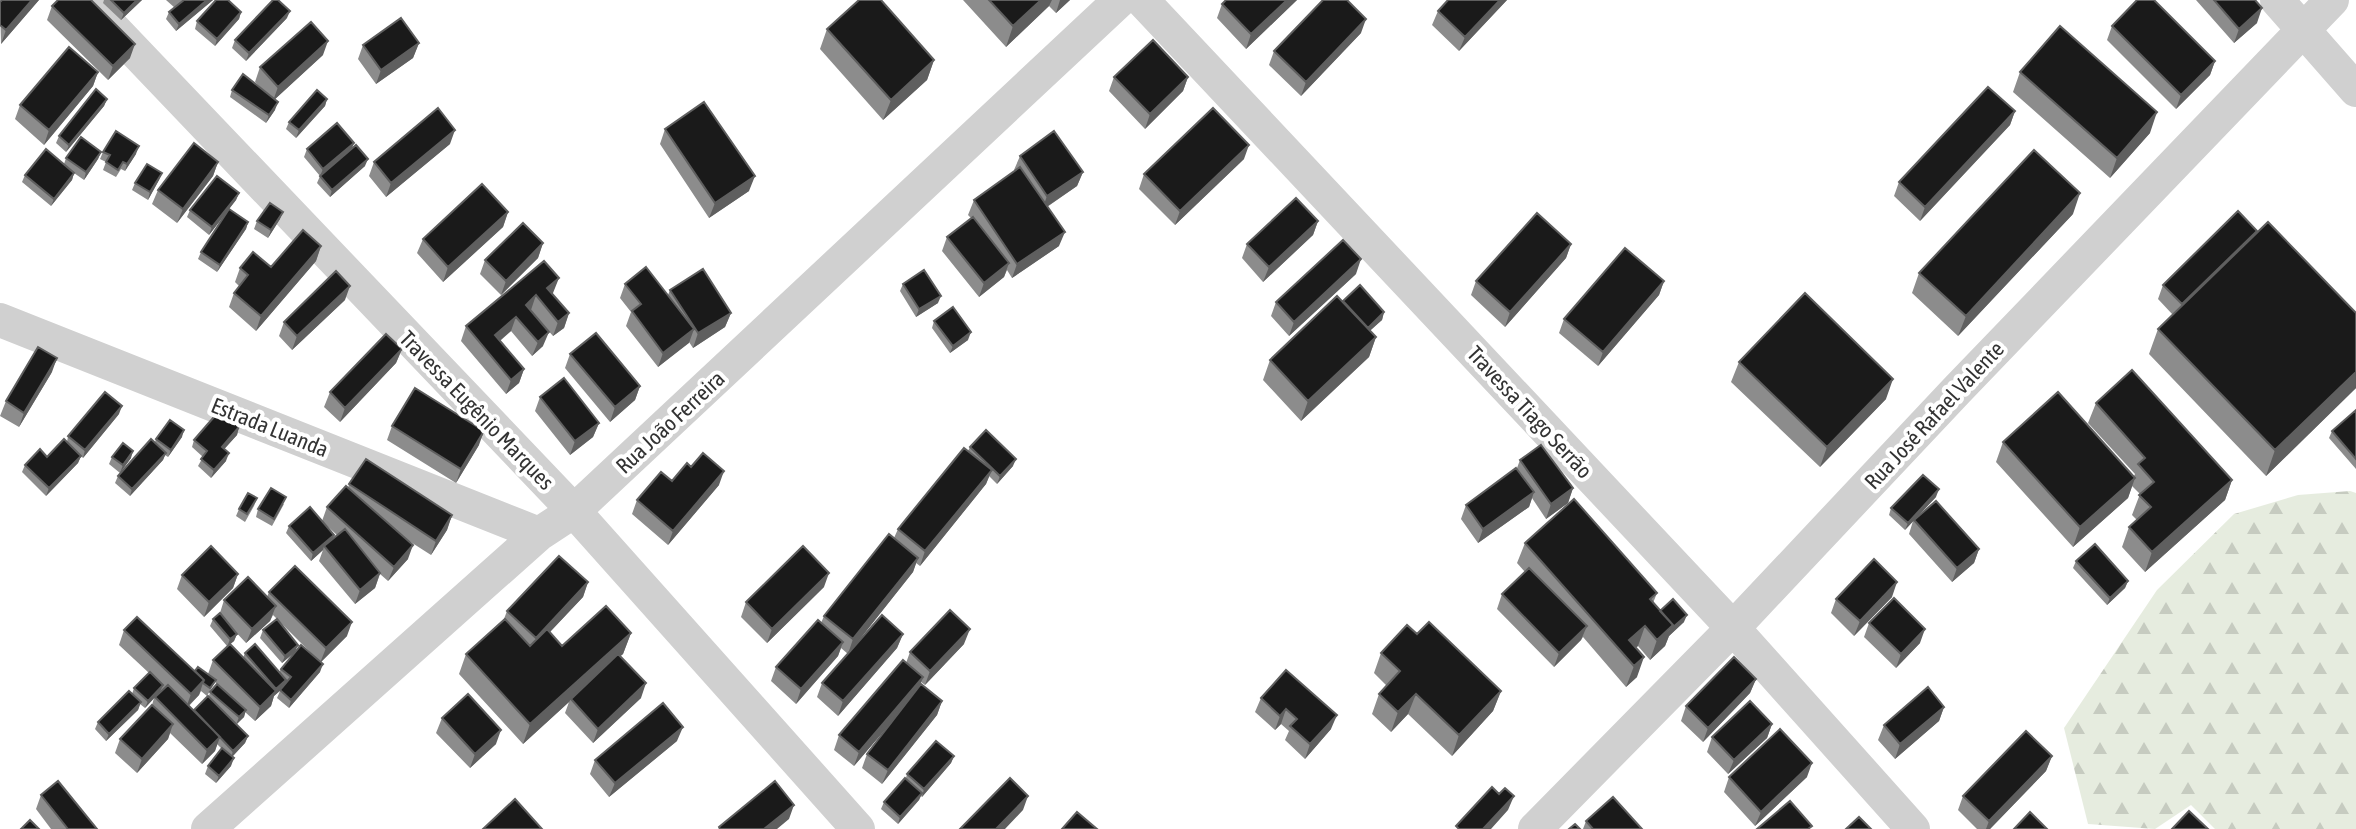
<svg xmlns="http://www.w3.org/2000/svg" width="2356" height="829" viewBox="0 0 2356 829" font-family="'Asap Condensed',sans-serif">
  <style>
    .forest { fill: url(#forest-firs) }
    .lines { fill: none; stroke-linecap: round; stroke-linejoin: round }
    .minor { stroke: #d0d0d0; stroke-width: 34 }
    .wall { fill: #8c8c8c; fill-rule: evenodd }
    .shaded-wall { fill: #5f5f5f }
    .building { fill: #1a1a1a; stroke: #5f5f5f; stroke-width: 2 }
    .labels { text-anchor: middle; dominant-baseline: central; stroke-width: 8; stroke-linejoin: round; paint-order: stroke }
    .street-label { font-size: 22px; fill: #333; stroke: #fff }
  </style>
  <defs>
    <pattern id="forest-firs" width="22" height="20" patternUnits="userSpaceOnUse" patternTransform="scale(2)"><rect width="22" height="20" fill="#e6ecdf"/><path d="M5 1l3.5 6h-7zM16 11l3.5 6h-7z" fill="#c6cbc0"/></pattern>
  </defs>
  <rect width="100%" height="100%" fill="#fff"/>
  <path class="forest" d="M2350,491L2356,493V829H2215L2191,805L2155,829L2088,824L2064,728L2157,590L2234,514L2298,495Z"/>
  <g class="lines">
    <path class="minor" d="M86,0L574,511L858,829
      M1142,0L1733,628L1913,829
      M2277,0L2356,90
      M0,320L539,534
      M208,829L539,534L574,511L1120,0
      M1535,829L1733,628L1957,390L2332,0"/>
  </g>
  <path class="wall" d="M2,0H39L1,44L0,2Z
    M104,0H142L121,20L103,3Z
    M166,0H213L176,31L166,19L169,12L175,8Z
    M963,0H1070L1056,13L1049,6L1006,47Z
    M1297,0L1246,49L1217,18L1222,4Z
    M1448,0H1507L1459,51L1432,25L1438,11Z
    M2196,0H2255L2257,23L2234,43Z
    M52,6L130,58L108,80L47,20Z
    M241,12L239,19L215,46L195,29L197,21Z
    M287,18L246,61L232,48L235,40Z
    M2112,26L2215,61L2210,75L2176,109L2107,40Z
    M827,29L934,60L927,80L883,120L820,49Z
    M1361,33L1301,96L1269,65L1274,51Z
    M419,43L413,58L376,84L358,59L363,45Z
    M323,55L275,99V110L266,123L230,97L232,90L262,89L255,82L260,67Z
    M98,72L93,86L44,145L15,119L20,105Z
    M2020,72L2150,133L2110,178L2013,92Z
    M1114,77H1188L1183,91L1145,129L1109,91Z
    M107,99L104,106L66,152L56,143L59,136Z
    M327,99L325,106L296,138L286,129L289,122Z
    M2015,111L2010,125L1920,221L1894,196L1899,182Z
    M665,129L749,191L709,218L660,144Z
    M354,143L352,148L365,166L330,197L317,183L320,176L304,157L307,149Z
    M450,144L386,197L369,176L374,162Z
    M101,152L98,159L84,180L74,173L72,180L51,206L22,182L25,175L64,164L66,158Z
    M103,152L136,154L125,171L121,169L116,177L103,170L106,162L100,159Z
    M1020,156L1083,172L1077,186L1047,207L1059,246L1012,278L1007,270L1004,277L979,297L942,251L947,237L971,218L968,215L974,200L1015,171L1014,170Z
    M1244,159L1175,225L1139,189L1144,174Z
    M218,162L213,176L177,223L152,204L158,190Z
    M162,173L159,180L148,200L132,190L135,183Z
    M239,193L236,200L229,209L248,222L246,229L217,272L198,259L201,252L228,211L209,235L187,217L190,210Z
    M508,212L503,227L443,282L417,253L423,239Z
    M2073,214L1958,336L1912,293L1919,273Z
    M280,219L268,238L254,229L257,221Z
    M1318,221L1313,235L1263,282L1242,258L1247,244Z
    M2256,234L2356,313V388L2266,476L2149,354L2158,329L2173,315L2158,299L2163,285Z
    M543,243L538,258L501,295L480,274L485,260Z
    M1571,244L1566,258L1505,327L1471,295L1476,281Z
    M321,246L316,261L256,331L229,307L234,293L239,286L235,282L240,268L271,267Z
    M544,261L553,293L552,294L569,313L564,328L553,336L530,310L543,346L532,356L511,331L500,341L524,369L519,383L506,394L461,341L466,326Z
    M1356,274L1289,336L1271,316L1276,302Z
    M1664,281L1659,295L1598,366L1559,333L1564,319Z
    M625,284L668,295L670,290L731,313L725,327L693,348L689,342L658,367L626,326L631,312L620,298Z
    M903,284L938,303L916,317L900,291Z
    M345,300L292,350L279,336L284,322Z
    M1343,301L1384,312L1382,320L1370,330L1376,337L1369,357L1301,421L1263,380L1270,360Z
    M934,321L968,340L950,353L932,328Z
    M402,349L396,363L340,422L324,407L330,392Z
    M570,354L640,386L635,400L610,422L565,368Z
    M1739,362L1886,399L1820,467L1731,382Z
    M52,372L19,427L0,416L6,401Z
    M540,397L599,423L593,437L570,455L535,411Z
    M2096,403L2232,480L2225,500L2145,572L2122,547L2129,527L2137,520L2132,515L2140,494L2132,486L2128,498L2073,547L1996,462L2003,442L2134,476L2135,474L2088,423Z
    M2356,411V469L2329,438L2332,431Z
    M119,414L83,458L81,456L78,463L46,496L22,472L25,465L47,457L67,442L68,436Z
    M392,426L479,445L456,483L387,440Z
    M239,427L237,435L224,449L226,461L211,478L198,466L203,457L192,447L194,440Z
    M182,437L168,457L165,455L163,460L130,496L115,483L118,476L155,442L156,439Z
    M970,447L1013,466L997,484L989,476L986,484L920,566L916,563L913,572L848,654L841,648L838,656L796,704L771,681L776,667L821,623L824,616L894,538L898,529L968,451Z
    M112,457L131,458L120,473L109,464Z
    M1520,460L1573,488L1568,503L1546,519L1532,498L1529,507L1478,543L1461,519L1466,505L1517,468Z
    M691,467L719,485L668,545L632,514L637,500L672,481Z
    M349,484L452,515L447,530L431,555L406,539L408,559L388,581L380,574L375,588L355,604L319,561L323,550L311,561L286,533L289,526L322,521L327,507L348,488ZM326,525L337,535L332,540L334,535Z
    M1936,497L1918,516L1979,549L1974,563L1952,582L1909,534L1913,521L1905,530L1889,515L1891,508Z
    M257,498L254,506L245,522L236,516L239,509Z
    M284,504L272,526L256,517L258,509Z
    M1525,543L1657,593L1653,603L1660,611L1684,622L1669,636L1665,646L1650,660L1638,646L1636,647L1637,677L1626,687L1583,637L1581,640L1554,667L1497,609L1502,594L1525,572L1517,563Z
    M2076,561L2128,581L2125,588L2107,605L2073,568Z
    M238,574L233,588L204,617L177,589L182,575Z
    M588,582L583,597L550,632L562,646L631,633L623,654L620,656L641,698L593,743L565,713L569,702L523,744L459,674L466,654L504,619L507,611Z
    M824,587L767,643L741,617L746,602Z
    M269,592L347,636L321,662L320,672L289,708L277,698L280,691L274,696L271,706L255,721L245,712L244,717L236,724L248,736L245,743L232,757L231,766L216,783L205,774L208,766L222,749L217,744L215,751L202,764L170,733L168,739L137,773L115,753L120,739L152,705L154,698L145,708L140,704L138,710L106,741L95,729L98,722L132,694L134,688L149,673L119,645L124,630L195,671L208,674L213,660L227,646L210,626L213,619L220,613L224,600L267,597ZM273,615L314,656L296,651L263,630L260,638L282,663L294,653L281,669L279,672L245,653L243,658L230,644L234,641L237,634L232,628L246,643L270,621ZM215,682L218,684L210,692L209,696L194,710L189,706L199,695L201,691L207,696Z
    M1892,597L1854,636L1831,613L1836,599Z
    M1869,623L1920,643L1896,668L1864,637Z
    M903,634L897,648L838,716L817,697L822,683Z
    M1417,634L1501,691L1493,711L1452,756L1408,714L1391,732L1372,714L1379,694L1387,686L1374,673L1381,653Z
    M964,644L925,685L921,682L920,686L942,701L937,715L882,784L862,768L867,754L896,717L854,766L834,750L839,735L906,663L910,652Z
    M1756,679L1750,693L1703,742L1681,721L1686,706Z
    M1261,698L1331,729L1305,759L1285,740L1289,731L1281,724L1275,730L1255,712Z
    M1944,707L1939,721L1895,759L1878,740L1884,725Z
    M442,718L496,744L470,768L436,733Z
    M1772,724L1767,738L1728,774L1707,752L1712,737Z
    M677,741L609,797L590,774L595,760Z
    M954,756L951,763L922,797L921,796L919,800L898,824L881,809L884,802L906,778L907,774Z
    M2052,756L2046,771L1990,829H1977L1958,810L1963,796Z
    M1729,777H1807L1755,826L1724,792Z
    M41,795L97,829H51L36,809Z
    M1586,821L1642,829H1583Z"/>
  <path class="shaded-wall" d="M32,0H39L1,44L6,30Z
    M137,0H142L121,20L124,13Z
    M207,0H213L176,31L179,24Z
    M1041,0H1052L1049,6L1006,47L1013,26Z
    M1060,0H1070L1056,13Z
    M1287,0H1297L1246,49L1251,34Z
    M1500,0H1507L1459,51L1465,37Z
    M2262,8L2257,23L2234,43L2239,29Z
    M290,11L287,18L246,61L249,53Z
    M241,12L239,19L215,46L217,39Z
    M1366,19L1361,33L1301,96L1306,82Z
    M328,41L323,55L273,101L278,87Z
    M419,43L413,58L376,84L381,70Z
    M135,44L130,58L108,80L113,66Z
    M934,60L927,80L883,120L891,100Z
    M2215,61L2210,75L2176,109L2181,95Z
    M98,72L93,86L44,145L49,130Z
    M1188,77L1183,91L1145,129L1150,114Z
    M107,99L104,106L66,152L69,145Z
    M327,99L325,106L296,138L299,130Z
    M278,102L275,110L266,123L269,115Z
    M2015,111L2010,125L1920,221L1925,207Z
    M2157,112L2150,133L2110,178L2117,158Z
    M455,130L450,144L386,197L391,183Z
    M354,143L351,150L320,176L323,169Z
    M1249,145L1244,159L1175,225L1180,211Z
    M139,146L136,154L125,171L127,164Z
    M101,152L98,159L84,180L86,172Z
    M368,159L365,166L330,197L332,190Z
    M218,162L213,176L177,223L183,209Z
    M1083,172L1077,186L1042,210L1047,196Z
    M74,173L72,180L51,206L54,199Z
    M162,173L159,180L148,200L150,192Z
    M755,176L749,191L709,218L715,203Z
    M239,193L236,200L209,235L212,227Z
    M2080,193L2073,214L1958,336L1966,316Z
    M283,212L280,219L268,238L271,230Z
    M508,212L503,227L443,282L448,267Z
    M1318,221L1313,235L1263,282L1269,267Z
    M248,222L246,229L217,272L220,265Z
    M1065,232L1059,246L1012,278L1017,264Z
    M543,243L538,258L501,295L506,281Z
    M1571,244L1566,258L1505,327L1510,312Z
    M321,246L316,261L256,331L261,316Z
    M1361,259L1356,274L1289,336L1294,322Z
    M1009,263L1004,277L979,297L984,283Z
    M559,278L553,293L542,302L547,288Z
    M1664,281L1659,295L1598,366L1603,352Z
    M350,286L345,300L292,350L297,336Z
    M536,295L531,310L520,319L526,305Z
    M941,296L938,303L916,317L919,309Z
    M1384,312L1382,320L1361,339L1364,332Z
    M569,313L564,328L553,336L558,322Z
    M731,313L725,327L693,348L698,333Z
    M516,317L511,331L490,349L495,335Z
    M694,329L689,343L658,367L663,353Z
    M549,332L543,346L532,356L538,342Z
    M971,332L968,340L950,353L953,346Z
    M1376,337L1369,357L1301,421L1308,401Z
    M402,349L396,363L340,422L345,408Z
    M57,358L52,372L19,427L24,413Z
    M524,369L519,383L506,394L511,380Z
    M2356,372V388L2266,476L2275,450Z
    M1893,379L1886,399L1820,467L1827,447Z
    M640,386L635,400L610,422L615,407Z
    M122,406L119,414L83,458L85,450Z
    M599,423L593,437L570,455L575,441Z
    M239,427L237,435L219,455L222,447Z
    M184,430L182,437L168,457L171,450Z
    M484,431L479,445L456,483L461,469Z
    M133,451L131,458L120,473L123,465Z
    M166,453L163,460L130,496L132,489Z
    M229,453L226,461L211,478L214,470Z
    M81,456L78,463L46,496L49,488Z
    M1016,459L1013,466L997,484L1000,476Z
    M992,470L986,484L920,566L925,551Z
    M724,471L719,485L668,545L673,531Z
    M2135,478L2128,498L2073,547L2080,527Z
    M2232,480L2225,500L2145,572L2152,552Z
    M1573,488L1568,503L1546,519L1551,504Z
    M1939,489L1936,497L1905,530L1908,523Z
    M1534,492L1529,507L1478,543L1483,529Z
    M452,515L447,530L431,555L436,541Z
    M334,535L331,542L324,546L323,550L311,561L313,553Z
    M413,545L408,559L388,581L394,567Z
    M1979,549L1974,563L1952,582L1957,568Z
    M918,558L913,572L848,654L853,639Z
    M380,573L375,588L355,604L360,590Z
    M829,573L824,587L767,643L772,629Z
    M238,574L233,588L204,617L209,602Z
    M2128,581L2125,588L2107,605L2110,598Z
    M588,582L583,597L531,652L536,638Z
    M1897,582L1892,597L1854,636L1860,621Z
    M276,606L270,621L246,643L252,629Z
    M1687,615L1684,622L1669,636L1665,646L1650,660L1657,640Z
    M352,622L347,636L320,663L326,648Z
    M1587,626L1581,640L1554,667L1559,653Z
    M1645,626L1638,646L1625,657L1629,640Z
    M970,629L964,644L925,685L930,671Z
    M1925,629L1920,643L1896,668L1901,654Z
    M631,633L623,654L572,700L571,699L569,702L523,744L530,724Z
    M237,634L234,641L227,647L230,639Z
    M903,634L897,648L838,716L843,701Z
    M843,642L838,656L796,704L801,689Z
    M298,645L295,652L282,663L285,656Z
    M1644,657L1637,677L1626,687L1634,666Z
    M323,664L320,672L289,708L291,700Z
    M923,677L918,691L854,766L859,752Z
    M1756,679L1750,693L1703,742L1708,728Z
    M204,680L199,695L186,708L191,694Z
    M286,680L284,687L274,696L271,706L255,721L260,707Z
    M646,683L641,698L593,743L598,729Z
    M163,685L160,692L145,708L148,701Z
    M1501,691L1493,711L1452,756L1459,735Z
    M1416,694L1408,714L1391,732L1398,712Z
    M942,701L937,715L882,784L888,770Z
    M141,702L138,710L106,741L109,734Z
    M1944,707L1939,721L1895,759L1900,744Z
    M1286,709L1281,724L1275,730L1280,716Z
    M246,710L244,717L236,725L239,717Z
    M1337,715L1331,729L1305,759L1310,744Z
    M173,724L168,739L137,773L142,759Z
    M1772,724L1767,738L1728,774L1734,760Z
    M683,727L677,741L609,797L615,783Z
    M501,730L496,744L470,768L475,754Z
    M248,736L245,743L231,758L233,751Z
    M220,737L215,751L202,764L207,750Z
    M954,756L951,763L922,797L924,789Z
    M2052,756L2046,771L1990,829H1986L1989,821Z
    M234,758L231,766L216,783L219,776Z
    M1812,763L1807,777L1755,826L1761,812Z
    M922,793L919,800L898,824L900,817Z
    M1028,796L1023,810L1005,829H996Z
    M1514,796L1508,810L1491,829H1483Z
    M794,805L789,819L777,829H764Z"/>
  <path class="building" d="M2,0H32L6,30L0,25V2Z
    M58,0H91L135,44L113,66L52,6Z
    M111,0H137L124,13Z
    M184,0H207L179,24L169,12Z
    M216,0H228L241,12L217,39L197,21Z
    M273,0H278L290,11L249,53L235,40Z
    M859,0H881L934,60L891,100L827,29Z
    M989,0H1041L1013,26Z
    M1226,0H1287L1251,34L1222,4Z
    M1323,0H1347L1366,19L1306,82L1274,51Z
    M1448,0H1500L1465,37L1438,11Z
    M2137,0H2154L2215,61L2181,95L2112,26Z
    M2214,0H2255L2262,8L2239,29Z
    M401,18L419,43L381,70L363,45Z
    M311,22L328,41L278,87L260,67Z
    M2060,26L2157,112L2117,158L2020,72Z
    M1153,40L1188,77L1150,114L1114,77Z
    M69,47L98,72L49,130L20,105Z
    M243,74L278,102L269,115L232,90Z
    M1988,87L2015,111L1925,207L1899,182Z
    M96,89L107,99L69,145L59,136Z
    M317,90L327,99L299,130L289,122Z
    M704,102L755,176L715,203L665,129Z
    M438,108L455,130L391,183L374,162Z
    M1213,108L1249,145L1180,211L1144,174Z
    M337,123L354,143L323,169L307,149Z
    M116,131L139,146L127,164L123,162L118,170L106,162L110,155L103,152Z
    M1054,131L1083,172L1047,196L1020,156Z
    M81,137L101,152L86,172L66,158Z
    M194,143L218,162L183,209L158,190Z
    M356,145L368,159L332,190L320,176Z
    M46,149L74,173L54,199L25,175Z
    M2034,150L2080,193L1966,316L1919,273Z
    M147,164L162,173L150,192L135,183Z
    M1020,167L1065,232L1017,264L974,200Z
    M217,176L239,193L212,227L190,210Z
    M482,184L508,212L448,267L423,239Z
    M1296,198L1318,221L1269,267L1247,244Z
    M270,203L283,212L271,230L257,221Z
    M229,209L248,222L220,265L201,252Z
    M2238,211L2257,231L2182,304L2163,285Z
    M1537,213L1571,244L1510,312L1476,281Z
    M973,217L1009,263L984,283L947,237Z
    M2268,222L2356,313V372L2275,450L2158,329Z
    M523,223L543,243L506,281L485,260Z
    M303,230L321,246L261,316L234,293L248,275L240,268L253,252L271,267Z
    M1343,240L1361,259L1294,322L1276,302Z
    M1625,248L1664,281L1603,352L1564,319Z
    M544,261L559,278L547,288L569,313L558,322L536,295L526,305L549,332L538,342L516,317L495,335L524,369L511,380L466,326Z
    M646,267L694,329L663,353L632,311L641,304L625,284Z
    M703,269L731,313L698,333L670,290Z
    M924,270L941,296L919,309L903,284Z
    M336,271L350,286L297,336L284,322Z
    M1360,285L1384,312L1368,328L1343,301Z
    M1805,293L1893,379L1827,447L1739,362Z
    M1337,296L1376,337L1308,401L1270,360Z
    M953,307L971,332L953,346L934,321Z
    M596,333L640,386L615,407L570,354Z
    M386,334L402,349L345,408L330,392Z
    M38,347L57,358L24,413L6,401Z
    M2132,370L2232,480L2152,552L2129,527L2151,507L2139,495L2154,482L2138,464L2145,458L2096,403Z
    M564,378L599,423L575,441L540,397Z
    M415,388L484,431L461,469L392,426Z
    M105,392L122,406L85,450L68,436Z
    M2058,392L2135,478L2080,527L2003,442Z
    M220,410L239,427L222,447L229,453L214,470L201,459L207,451L194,440Z
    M2356,410V459L2332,431Z
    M170,420L184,430L171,450L156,439Z
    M986,430L1016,459L1000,476L970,447Z
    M64,439L81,456L49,488L25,465L40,449L47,457Z
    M151,439L166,453L132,489L118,476Z
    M123,443L133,451L123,465L112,457Z
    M1541,445L1573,488L1551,504L1520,460Z
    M964,448L992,470L925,551L898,529Z
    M703,453L724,471L673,531L637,500L661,472L672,481L687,463L691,467Z
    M366,459L452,515L436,541L349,484Z
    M1516,468L1534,492L1483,529L1466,505Z
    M1923,475L1939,489L1908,523L1891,508Z
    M346,486L413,545L394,567L327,507Z
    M271,488L286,497L274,519L258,509Z
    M248,493L257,498L247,514L239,509Z
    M1574,499L1657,593L1650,599L1673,625L1657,640L1645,626L1629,640L1644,657L1634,666L1525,543Z
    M1936,501L1979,549L1957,568L1914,520Z
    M310,507L334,535L313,553L289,526Z
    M345,529L380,573L360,590L324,546Z
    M889,534L918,558L853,639L824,616Z
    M2095,544L2128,581L2110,598L2076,561Z
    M211,546L238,574L209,602L182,575Z
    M803,546L829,573L772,629L746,602Z
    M559,556L588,582L536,638L507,611Z
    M1874,559L1897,582L1860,621L1836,599Z
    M295,566L352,622L326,648L269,592Z
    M1529,568L1587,626L1559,653L1502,594Z
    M248,577L276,606L252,629L224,600Z
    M1894,598L1925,629L1901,654L1869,623Z
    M1673,599L1687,615L1671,629L1673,625L1660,611Z
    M606,606L631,633L530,724L466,654L505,619L530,646L547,629L562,646Z
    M950,610L970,629L930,671L910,652Z
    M220,613L237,634L230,639L213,619Z
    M882,615L903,634L843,701L822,683Z
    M137,617L204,680L191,694L124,630Z
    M277,619L298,645L285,656L263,630Z
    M818,620L843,642L801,689L776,667Z
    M1429,622L1501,691L1459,735L1416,694L1398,712L1379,694L1400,671L1381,653L1407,625L1417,634Z
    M230,644L276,691L260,707L213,660Z
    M255,644L286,680L276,689L245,653Z
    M301,645L323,664L291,700L280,690L291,677L281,669Z
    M618,654L646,683L598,729L571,699Z
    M1734,657L1756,679L1708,728L1686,706Z
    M903,660L923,677L859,752L839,735Z
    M198,667L216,680L210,688L203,683L204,680L195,671Z
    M1286,670L1337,715L1310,744L1290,726L1297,719L1286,709L1280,716L1261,698Z
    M150,672L163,685L148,701L134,688Z
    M217,684L246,710L239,717L210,692Z
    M921,684L942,701L888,770L867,754Z
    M168,685L220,737L207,750L155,697Z
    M1928,687L1944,707L1900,744L1884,725Z
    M129,691L141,702L109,734L98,722Z
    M468,694L501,730L475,754L442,718Z
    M208,696L248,736L233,751L194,710Z
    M1750,701L1772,724L1734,760L1712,737Z
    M663,703L683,727L615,783L595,760Z
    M152,705L173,724L142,759L120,739Z
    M1780,729L1812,763L1761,812L1729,777Z
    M2026,731L2052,756L1989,821L1963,796Z
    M936,741L954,756L924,789L907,774Z
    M222,748L234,758L219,776L208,766Z
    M905,778L922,793L900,817L884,802Z
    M1010,778L1028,796L996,829H960Z
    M58,781L97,829H68L41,795Z
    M775,781L794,805L764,829H720L719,827Z
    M1492,787L1499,794L1505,788L1514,796L1483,829H1459L1456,826Z
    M1613,797L1642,829H1593L1586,821Z
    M515,799L542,829H483Z
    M1790,801L1812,826L1808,829H1757Z
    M2189,811L2208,829H2172Z
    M1077,812L1097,829H1062Z
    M2030,812L2047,829H2014Z
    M1859,817L1871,829H1846Z
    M30,820L39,829H21Z
    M1575,824L1580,829H1569Z"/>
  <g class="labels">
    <g class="street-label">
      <text transform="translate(477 410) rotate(46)">Travessa Eugênio Marques</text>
      <text transform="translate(1530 412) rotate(47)">Travessa Tiago Serrão</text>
      <text transform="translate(1934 415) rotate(-47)">Rua José Rafael Valente</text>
      <text transform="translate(670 422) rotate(-43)">Rua João Ferreira</text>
      <text transform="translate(270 427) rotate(22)">Estrada Luanda</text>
    </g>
  </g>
</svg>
